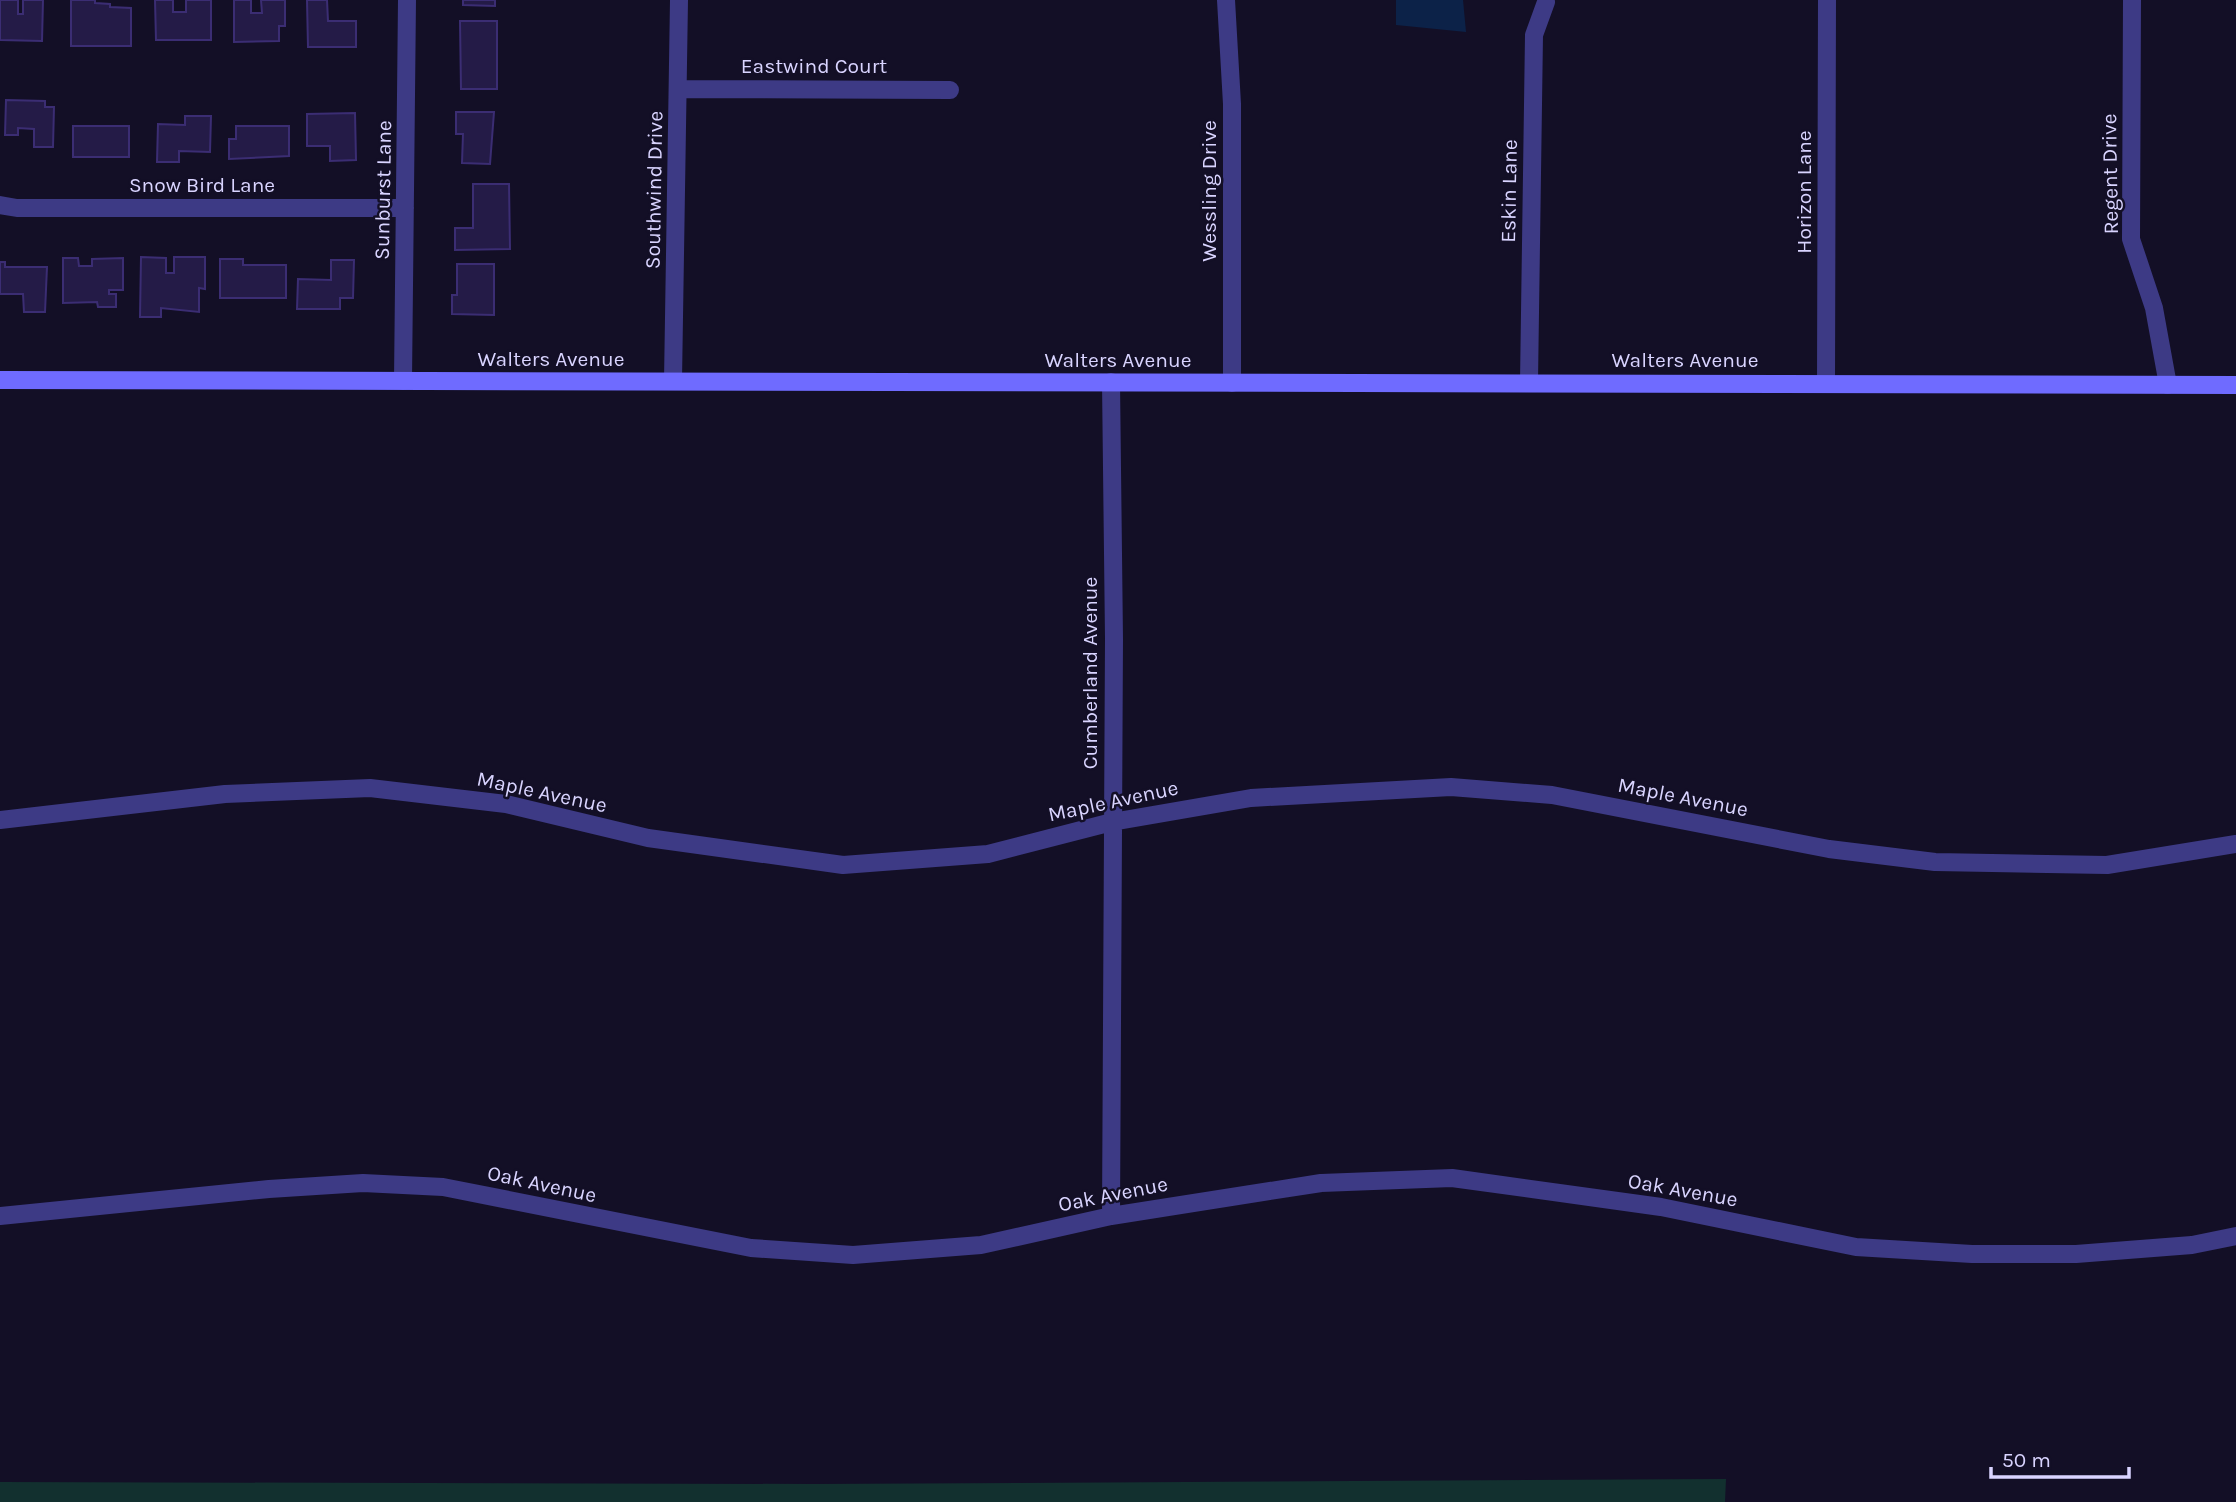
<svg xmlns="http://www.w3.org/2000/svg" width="2236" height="1502" viewBox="0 0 2236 1502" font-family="Karla,sans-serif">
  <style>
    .green { fill: #12302f }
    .water { fill: #0c2248 }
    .building { fill: #241b47; stroke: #3b2d73; stroke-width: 2 }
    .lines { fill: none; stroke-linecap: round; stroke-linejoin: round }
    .minor { stroke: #3d3a85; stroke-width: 18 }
    .secondary { stroke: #6f6bff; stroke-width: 18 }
    .labels { text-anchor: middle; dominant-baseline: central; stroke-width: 5; stroke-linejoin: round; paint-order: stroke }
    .street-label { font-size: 21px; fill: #d9d4ff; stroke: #130f26 }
  </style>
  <rect width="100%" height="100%" fill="#130f26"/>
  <path class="green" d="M1726,1479L1725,1502H0V1482L813,1484Z"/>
  <path class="water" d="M1396,0H1463L1466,32L1396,25Z"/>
  <path class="building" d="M0,0H18V14H23V0H43L42,41L0,40Z
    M71,0H95V3L110,4V7L131,8V46H71Z
    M155,0H173V12H186V0H211V40H156Z
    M234,0H251V13H262L261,0H285V26H279V41L234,42Z
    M307,0H327L328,21H356V47H308Z
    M463,0H495V6L463,5Z
    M460,21H497V89H461Z
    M6,100L45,101V107H54L53,147H34V129L18,128V135H5Z
    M456,112H494L490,164L462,163L463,134H456Z
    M355,113L356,160L330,161V146H307V114Z
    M185,116H211L210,152L179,151V162H157L158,124L185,125Z
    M73,126H129V157H73Z
    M236,126H289V156L229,159V139H236Z
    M473,184H509L510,249L455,250V228H473Z
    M141,257L166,258V273H174V257H205V289L199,288V312L161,308V317H140Z
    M63,258H78L79,266H92V259L123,258V290H109V294H116V307H98L97,302L63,303Z
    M220,259H243V265H286V298H220Z
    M331,260H354L353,298H340V309H297L298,279L331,280Z
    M0,262H5V267H47L45,312H24L23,294H0Z
    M457,264H494V315L452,314V295H457Z"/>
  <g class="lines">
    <path class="minor" d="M1226,0L1232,104V383
      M2132,0L2131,239L2154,308L2168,385
      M678,89L950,90
      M0,205L17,208H405
      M403,381L407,0
      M673,381L679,0
      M1111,382L1114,639L1111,1216
      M1529,382L1534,35L1546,2
      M1826,384L1827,0
      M0,820L225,794L370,788L506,804L648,838L843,865L988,854L1112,822L1251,798L1451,787L1552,795L1829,849L1935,862L2107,865L2236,844
      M0,1216L269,1189L363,1183L443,1187L751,1248L853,1255L981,1245L1111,1216L1321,1183L1452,1178L1661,1207L1856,1247L1972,1254H2076L2192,1245L2236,1236"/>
    <path class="secondary" d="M0,380L2236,385"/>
  </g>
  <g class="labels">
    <g class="street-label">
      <text x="814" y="66">Eastwind Court</text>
      <text transform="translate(2110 174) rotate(-91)">Regent Drive</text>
      <text x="202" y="185">Snow Bird Lane</text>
      <text transform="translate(383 190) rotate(-89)">Sunburst Lane</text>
      <text transform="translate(654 190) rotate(-89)">Southwind Drive</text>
      <text transform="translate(1209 191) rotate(-90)">Wessling Drive</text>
      <text transform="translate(1509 191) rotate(-89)">Eskin Lane</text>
      <text transform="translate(1804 192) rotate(-90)">Horizon Lane</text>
      <text x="551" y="359">Walters Avenue</text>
      <text x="1118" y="360">Walters Avenue</text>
      <text x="1685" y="360">Walters Avenue</text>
      <text transform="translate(1090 673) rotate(-90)">Cumberland Avenue</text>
      <text transform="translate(542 792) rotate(12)">Maple Avenue</text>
      <text transform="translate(1683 797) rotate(11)">Maple Avenue</text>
      <text transform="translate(1113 801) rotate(-12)">Maple Avenue</text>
      <text transform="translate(542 1184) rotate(12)">Oak Avenue</text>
      <text transform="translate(1683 1190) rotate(10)">Oak Avenue</text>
      <text transform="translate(1113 1194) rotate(-11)">Oak Avenue</text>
    </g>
  </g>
  <path d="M1991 1467v10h138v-10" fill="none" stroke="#d9d4ff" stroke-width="3.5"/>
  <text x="2002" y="1467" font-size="21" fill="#d9d4ff" stroke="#130f26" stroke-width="5" paint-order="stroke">50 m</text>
</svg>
